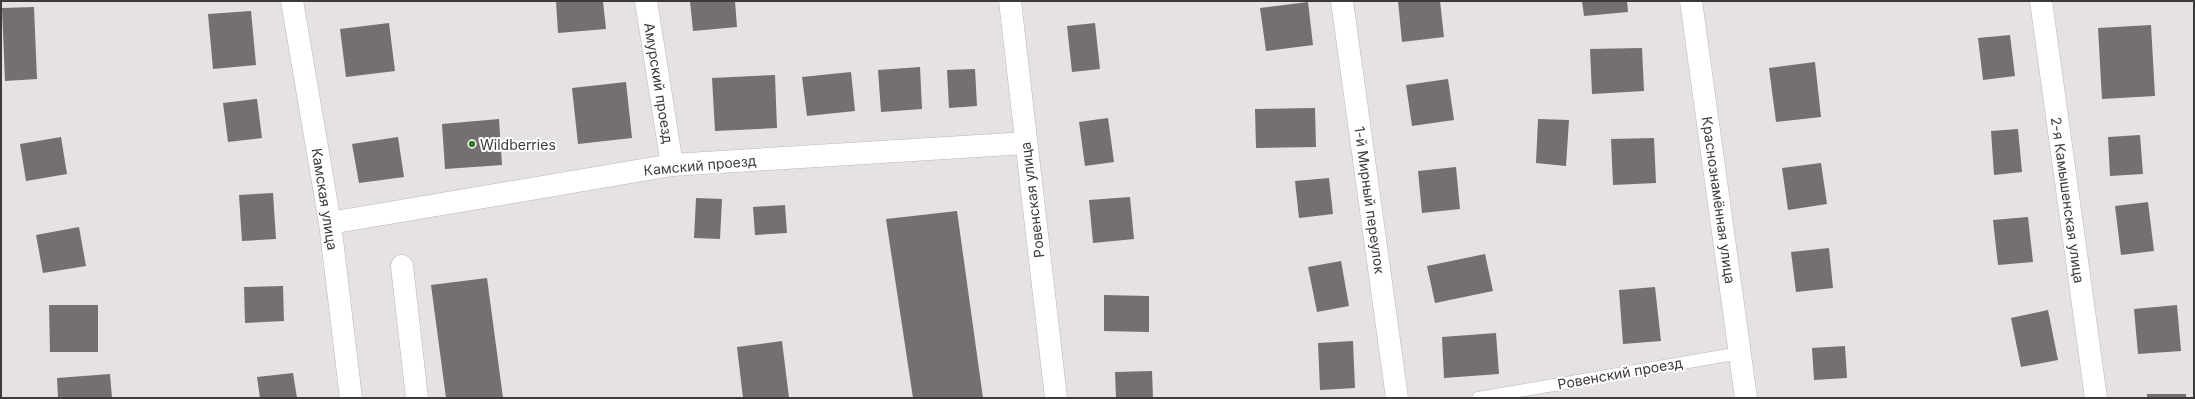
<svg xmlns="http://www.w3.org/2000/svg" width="2195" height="399" viewBox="0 0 2195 399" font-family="Inter,sans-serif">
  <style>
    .building { fill: #746f71 }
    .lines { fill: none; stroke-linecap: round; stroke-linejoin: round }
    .service-casing { stroke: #bbb7b8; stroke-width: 13 }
    .minor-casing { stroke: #bbb7b8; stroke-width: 23 }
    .tertiary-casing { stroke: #bbb7b8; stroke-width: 23 }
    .service { stroke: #fff; stroke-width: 12 }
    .minor { stroke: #fff; stroke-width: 22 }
    .tertiary { stroke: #fff; stroke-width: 22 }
    .poi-dot { fill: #367c1f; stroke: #fff; stroke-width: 1.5 }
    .labels { text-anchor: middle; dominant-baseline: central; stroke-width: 4; stroke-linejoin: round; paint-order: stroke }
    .street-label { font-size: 14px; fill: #3c3a3b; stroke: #fff }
    .poi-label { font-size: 14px; fill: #3c3a3b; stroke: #fff; text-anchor: start }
  </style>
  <rect width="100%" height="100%" fill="#e6e1e3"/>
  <path class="building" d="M556,1H603L606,29L558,33Z
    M690,1H735L737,27L693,31Z
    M1398,1H1440L1444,37L1402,42Z
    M1582,1H1627L1628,12L1584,16Z
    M1308,2L1313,45L1266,51L1260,8Z
    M34,7L37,79L5,81L2,8Z
    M251,11L256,65L213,69L208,14Z
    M389,23L395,71L346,77L340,29Z
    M1095,23L1100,69L1072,72L1067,26Z
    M2151,25L2155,96L2102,99L2098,28Z
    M2010,35L2015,76L1983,80L1978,38Z
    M1642,48L1644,91L1592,94L1590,49Z
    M1815,62L1821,117L1776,122L1769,68Z
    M920,67L922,109L881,112L878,70Z
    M975,69L977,106L949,108L947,70Z
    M851,72L855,111L807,116L802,77Z
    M775,75L777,128L715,131L712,78Z
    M1448,79L1454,120L1412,126L1406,85Z
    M626,82L632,138L578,144L572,88Z
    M257,99L262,138L228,142L223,103Z
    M1315,108L1316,147L1256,148L1255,109Z
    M1108,118L1114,162L1085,166L1079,122Z
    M499,119L502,165L445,169L442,124Z
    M1538,119L1569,120L1566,166L1536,163Z
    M2018,129L2022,172L1994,175L1991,131Z
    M2140,135L2143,174L2110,176L2108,137Z
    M61,137L67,174L26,181L20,144Z
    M398,137L404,177L359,183L352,144Z
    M1654,138L1656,183L1613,185L1611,139Z
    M1821,163L1827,204L1788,210L1782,168Z
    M1456,167L1460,209L1422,213L1418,171Z
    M1329,178L1333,214L1299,218L1295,181Z
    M273,193L276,239L242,241L239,195Z
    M1130,197L1134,239L1093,243L1089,200Z
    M696,198L722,199L720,239L694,238Z
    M2148,202L2154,251L2121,255L2115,206Z
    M785,205L787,233L755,235L753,207Z
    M957,211L983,398H913L886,219Z
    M2028,217L2033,262L1998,265L1993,220Z
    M79,227L86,266L43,273L36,235Z
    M1829,248L1833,288L1796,292L1791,252Z
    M1485,254L1493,291L1435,303L1427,266Z
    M1341,261L1349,306L1317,312L1308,267Z
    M487,278L503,398H446L431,285Z
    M283,286L284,321L245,323L244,287Z
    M1655,287L1661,341L1623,344L1619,290Z
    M1104,295L1149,296V332L1104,331Z
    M49,305H98V352H50Z
    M2177,305L2181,351L2138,354L2134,309Z
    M2048,310L2058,360L2021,367L2011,318Z
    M1496,333L1499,374L1444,378L1442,337Z
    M782,341L789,398H743L737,347Z
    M1353,341L1355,388L1320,390L1318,343Z
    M1845,346L1847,378L1814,380L1812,348Z
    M1152,371L1153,398H1116L1115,372Z
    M293,373L297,398H260L257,377Z
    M110,374L112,398H58L57,378Z
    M2147,394H2186V398H2147Z"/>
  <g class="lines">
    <defs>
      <path id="service" d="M1478,398L1740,353"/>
      <path id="minor" d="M292,1L330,223L351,398
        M646,1L672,165
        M1010,1L1056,398
        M1342,1L1397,398
        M2041,1L2096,398
        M330,223L672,165L1025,143
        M402,266L417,398"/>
      <path id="tertiary" d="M1691,1L1746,398"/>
    </defs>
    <use href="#service" class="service-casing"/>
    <use href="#minor" class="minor-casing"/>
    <use href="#tertiary" class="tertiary-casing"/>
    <use href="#service" class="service"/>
    <use href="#minor" class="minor"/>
    <use href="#tertiary" class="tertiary"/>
  </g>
  <circle class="poi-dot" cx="472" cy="144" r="4"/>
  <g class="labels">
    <g class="street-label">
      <text transform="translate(659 83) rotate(81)">Амурский проезд</text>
      <text transform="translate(700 165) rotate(-5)">Камский проезд</text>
      <text transform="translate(325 199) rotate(81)">Камская улица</text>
      <text transform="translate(1032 200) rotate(-97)">Ровенская улица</text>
      <text transform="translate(1370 200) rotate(82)">1-й Мирный переулок</text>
      <text transform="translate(1719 200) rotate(82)">Краснознамённая улица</text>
      <text transform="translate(2068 200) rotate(82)">2-я Камышенская улица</text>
      <text transform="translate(1620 373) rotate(-10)">Ровенский проезд</text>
    </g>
    <g class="poi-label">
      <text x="480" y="144">Wildberries</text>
    </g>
  </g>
  <rect width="2195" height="399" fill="none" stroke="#3c3a3b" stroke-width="4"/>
</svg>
